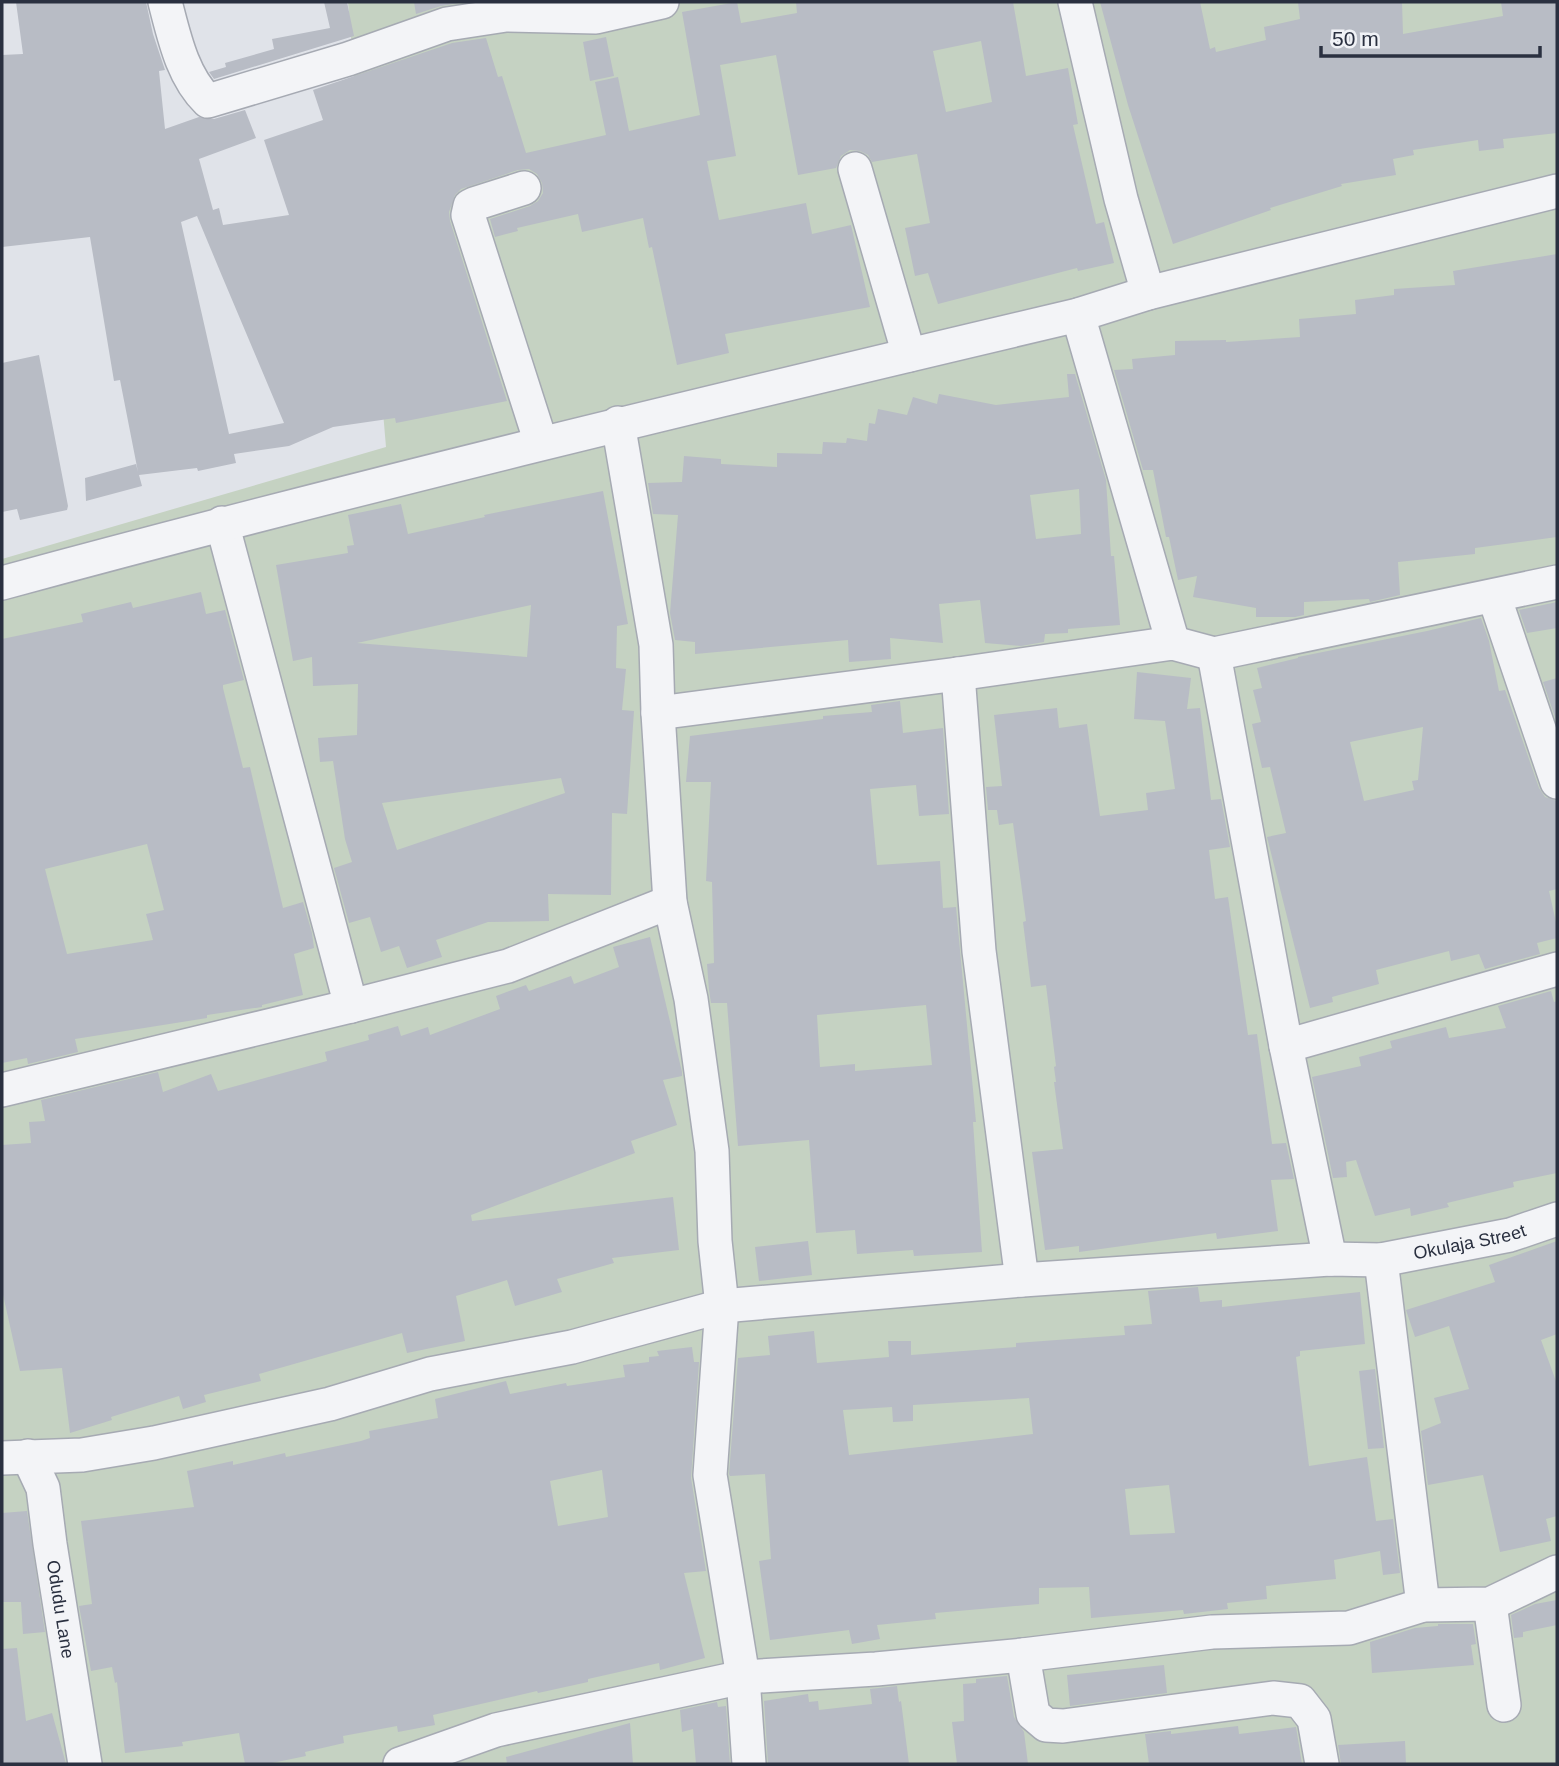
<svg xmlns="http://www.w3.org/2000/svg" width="1559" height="1766" viewBox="0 0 1559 1766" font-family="Arial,sans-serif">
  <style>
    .green { fill: #c5d2c2 }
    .building { fill: #b8bcc5; fill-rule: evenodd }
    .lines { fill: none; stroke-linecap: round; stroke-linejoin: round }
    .minor-casing { stroke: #a6aab3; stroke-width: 36 }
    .minor { stroke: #f3f4f7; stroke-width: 33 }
    .labels { text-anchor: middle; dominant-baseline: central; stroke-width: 6; stroke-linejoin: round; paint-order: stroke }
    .street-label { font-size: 18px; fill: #2a3040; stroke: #f0f2f6 }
  </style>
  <rect width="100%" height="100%" fill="#e0e3e9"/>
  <path class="green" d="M348,2H1557V1764H2V559L386,447Z"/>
  <path class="building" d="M16,2H146L153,34L165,70L159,71L165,129L199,117L214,119L245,110L256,138L199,159L213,210L219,208L223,225L289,215L264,140L323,120L313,90L452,43L486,38L498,77L502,76L526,153L606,135L595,82L618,77L629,131L700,115L682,12L737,2L741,23L797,13L796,2H1013L1026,76L1068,68L1078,124L1073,125L1096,224L1104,222L1114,263L1078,271L1077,268L938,304L928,273L915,276L905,228L930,223L917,154L872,162L868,155L860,151L850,150L841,156L836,168L798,175L776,55L720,65L736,156L707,161L719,220L806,203L812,234L851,225L870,307L725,334L729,353L677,365L652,247L649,248L643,218L582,232L578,214L517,228L518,231L495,237L490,219L530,206L538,201L543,193L542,183L537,174L529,169L518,170L461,189L455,195L449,212L450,221L507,401L396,423L395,418L333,427L289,446L234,454L236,463L198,471L197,468L139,475L142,486L86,501L85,478L136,464L138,472L120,380L114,381L90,237L2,247V55L23,54ZM981,41L992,102L946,112L933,51ZM197,216L222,276L284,423L229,434L181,222Z
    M324,2H347L354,36L214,79L209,72L226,67L225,63L274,49L272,39L330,28Z
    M414,2H465L441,6L416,14Z
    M1100,2H1200L1210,49L1215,47L1216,52L1266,40L1264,27L1300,19L1298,2H1402L1403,34L1503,16L1501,2H1557V133L1503,139L1504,148L1479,151L1478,140L1413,150L1414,155L1393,159L1396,175L1341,184L1342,186L1270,208L1271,210L1173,244L1128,105Z
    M606,37L614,76L590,81L583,42Z
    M1557,254V537L1475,548V554L1398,562L1400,595L1370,602L1369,599L1304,602V615L1295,617H1256V608L1193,597L1197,576L1178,580L1169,537H1166L1153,470H1143L1114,370L1133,369L1132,359L1175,355V341L1226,340V342L1300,337L1299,319L1356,314L1355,300L1394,295V289L1455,285L1453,271Z
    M39,355L68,506L67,510L20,520L17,509L2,512V363Z
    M1067,374H1075L1106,480L1111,556H1114L1120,625L1068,629V633L1045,634L1044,642L1021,646L985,643L980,600L939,604L943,643L890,638L891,659L849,662L848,640L695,654V642L675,640L670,613L678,515L653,514L648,483L682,482L684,456L721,459V464L777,467V453L822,454L823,442L846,443L847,438L867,441L869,423L875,424L878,409L907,415L913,397L937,404L939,394L996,405L1069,397ZM1079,489L1081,534L1036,539L1030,495Z
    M603,491L628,624L617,626L616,668L626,669L622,710L634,711L627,814L612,813L611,895L548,894L549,921L488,922L436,940L442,957L407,968L399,946L381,952L370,917L349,923L334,868L352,862L345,839L333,761L320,762L318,738L357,735L358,684L313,686L312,657L293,661L276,565L348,553L347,546L354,545L348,515L401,504L408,534L485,517L484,515ZM531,605L527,657L357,643ZM561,778L565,793L397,850L382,803Z
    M201,592L206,614L225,610L244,680L223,685V688L243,768L250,767L283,908L303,902L312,933L314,948L294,954L303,995L262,1005V1007L207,1015V1018L75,1039L78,1052L28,1064L27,1058L2,1063V639L83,622L81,614L131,602L133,608ZM147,844L164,910L146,914L153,940L67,954L45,869Z
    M1557,602V628L1527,633L1519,610Z
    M1481,618L1489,641L1499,691L1505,690L1539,788L1545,797L1557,801V889L1549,891L1557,927V938L1537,943L1540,954L1485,969L1479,954L1451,961L1449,951L1376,970L1379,984L1332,997L1333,1002L1310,1008L1267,837L1286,833L1270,767L1262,768L1252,724L1261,722L1253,690L1262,688L1257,668L1298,658V657L1427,631ZM1423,727L1418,780L1412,781L1414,790L1364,801L1350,742Z
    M1137,672L1191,678L1187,709L1200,708L1211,800L1221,799L1230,847L1209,850L1215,899L1228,897L1248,1035L1257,1034L1272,1144L1286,1143L1294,1179L1271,1180L1278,1231L1217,1239L1216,1233L1079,1252V1246L1045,1250L1032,1152L1063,1149L1054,1082H1056L1054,1067L1056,1066L1046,985L1031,987L1023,922L1026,921L1013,823L999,825L997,810H988L986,787L1002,786L994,715L1057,708L1059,728L1087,724L1100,816L1148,810L1146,793L1175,789L1165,721L1134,719Z
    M1557,678V723L1543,682Z
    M900,701L903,733L943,728L949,814L919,816L916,785L870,789L877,865L940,861L943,908L956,907L976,1122H973L982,1252L914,1256L913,1250L857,1254L855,1230L816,1233L809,1140L738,1146L727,1003H711L709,990L707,964L714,963L712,882L706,881L711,782H686L690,736L823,719V716L872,712L871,705ZM926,1005L932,1065L855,1071V1064L820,1067L817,1015Z
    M650,937L682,1072V1076L663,1080L677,1125L631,1141L635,1153L471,1215L472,1221L673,1197L679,1250L612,1258L614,1263L557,1279L562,1292L515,1306L507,1280L456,1296L465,1341L407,1353L402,1333L259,1374L261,1381L204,1395L206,1402L183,1409L179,1396L111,1417L112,1420L70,1433L62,1368L20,1371L2,1290V1145L31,1143L29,1122L45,1121L41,1100L158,1072L163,1092L211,1074L218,1091L327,1061L325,1052L369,1040L368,1035L398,1026L401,1036L428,1027L430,1035L500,1009L496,996L526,985L529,991L571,976L574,984L619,967L613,947Z
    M1551,991L1554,1002L1557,1001V1173L1513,1182L1514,1187L1447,1203L1449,1207L1411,1216L1410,1208L1375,1216L1356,1160L1346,1162L1347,1177L1333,1178L1312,1077L1361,1066L1359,1057L1392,1048L1390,1041L1446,1027L1449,1038L1506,1028L1498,1006Z
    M808,1241L812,1275L759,1281L755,1247Z
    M1557,1241V1334L1541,1340L1557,1384V1516L1546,1519L1551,1541L1500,1552L1483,1475L1428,1485L1421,1431L1441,1423L1434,1398L1469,1389L1449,1326L1415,1337L1406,1310L1495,1282L1489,1265Z
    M1198,1287L1200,1302L1222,1300V1307L1360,1292L1365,1344L1300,1351V1356L1296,1357L1309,1466L1367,1457L1376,1521L1393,1519L1400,1573L1383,1575L1380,1551L1334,1560L1336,1579L1266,1586L1267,1599L1227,1603L1228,1609L1184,1614L1183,1610L1091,1618L1089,1587L1039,1588V1604L935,1613L936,1619L877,1625L880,1639L852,1644L849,1630L770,1640L759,1561L771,1559L765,1474L730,1476L729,1474L738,1358L770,1355L768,1336L814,1331L817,1363L889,1357L888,1341H911V1355L1016,1347V1343L1125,1335L1124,1326L1152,1324L1148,1291ZM1029,1398L1033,1434L849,1455L843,1410L892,1407L893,1422L913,1421V1405ZM1169,1485L1175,1533L1130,1535L1125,1489Z
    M692,1347L694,1362H699L691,1478L706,1571L684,1573L705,1658L660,1670L659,1663L588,1679V1682L538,1693L537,1691L433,1715L435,1725L398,1732L397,1726L343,1736L344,1743L305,1752L306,1756L267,1764H245L239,1733L182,1742L183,1746L125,1753L117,1682L115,1683L112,1667L91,1671L79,1606L92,1604L81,1521L194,1507L187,1471L233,1461V1465L285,1453L286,1457L361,1441L370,1438L369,1431L438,1418L435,1399L506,1381L510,1394L566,1383L567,1386L625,1377L623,1365L649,1362V1357L659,1356L657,1351ZM602,1470L608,1517L558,1526L550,1481Z
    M1375,1369L1384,1448L1368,1449L1359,1371Z
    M27,1511L45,1632L23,1634L21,1602H2V1513Z
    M1557,1600V1625L1523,1632V1637L1514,1638L1511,1615L1535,1604Z
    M1438,1624H1473L1476,1644L1471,1645L1474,1665L1372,1673L1370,1642L1415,1628L1438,1626Z
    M17,1648L26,1721L52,1713L66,1764H2V1649Z
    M1164,1665L1167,1693L1070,1706L1067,1675Z
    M1007,1676L1014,1717L1024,1732L1028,1764H957L952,1722L964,1721L963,1684L976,1683V1679Z
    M897,1686L899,1702L901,1701L909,1764H768L764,1701L808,1694L809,1702L818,1701L819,1710L872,1704L870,1689Z
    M717,1702L718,1707L726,1706L730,1764H696L693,1729L682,1732L680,1710Z
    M630,1723L633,1764H507L506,1757Z
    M1238,1726L1239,1734L1296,1727L1302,1764H1149L1145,1734L1171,1731V1734Z
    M1405,1741L1406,1764H1341L1338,1745Z"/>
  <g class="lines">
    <defs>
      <g id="minor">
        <path d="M165,2C174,36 182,76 208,101L348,59L447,24L506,15L596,17L662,2"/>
        <path d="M1075,2L1121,199L1148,293"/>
        <path d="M855,169L909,355"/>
        <path d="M524,188L474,204L470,206L468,215L541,443"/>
        <path d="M1078,315L1173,643"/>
        <path d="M618,423L656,645L658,713L670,902L691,999L712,1151L715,1241L722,1306L710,1475L743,1677L749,1764"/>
        <path d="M222,523L351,1006"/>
        <path d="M2,583C359,486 718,400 1078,315L1148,293L1557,191"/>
        <path d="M1494,596L1557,782"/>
        <path d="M1214,654L1286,1046L1330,1259"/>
        <path d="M958,674L979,951L1022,1280"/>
        <path d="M658,713L958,674L1173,643L1214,654L1557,582"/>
        <path d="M1286,1046L1557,969"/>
        <path d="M2,1090L351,1006L508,966L670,902"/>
        <path d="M1381,1260L1423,1605"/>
        <path id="s1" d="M28,1456L43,1488L50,1544L85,1764"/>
        <path id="s2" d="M2,1458L82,1455L154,1443L330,1404L430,1374L572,1347L722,1306L1022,1280L1330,1259L1381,1260L1510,1235L1557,1219"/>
        <path d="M1490,1604L1504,1705"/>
        <path d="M1023,1655L1033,1714L1046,1725L1063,1726L1273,1698L1300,1701L1314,1719L1322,1764"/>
        <path d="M400,1764L496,1730L743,1677L876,1669L1023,1655L1212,1632L1349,1628L1423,1605L1490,1604L1557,1572"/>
      </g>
    </defs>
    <use href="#minor" class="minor-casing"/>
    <use href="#minor" class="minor"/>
  </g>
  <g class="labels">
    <g class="street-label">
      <text stroke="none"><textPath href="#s2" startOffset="1489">Okulaja Street</textPath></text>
      <text stroke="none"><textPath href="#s1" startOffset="158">Odudu Lane</textPath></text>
    </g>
  </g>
  <rect width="1559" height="1766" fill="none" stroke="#2a3040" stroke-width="7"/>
  <path d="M1321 46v10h219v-10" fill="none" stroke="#2a3040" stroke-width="3.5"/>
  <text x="1332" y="46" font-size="21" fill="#2a3040" stroke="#f0f2f6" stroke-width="5" paint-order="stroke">50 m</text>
</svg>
